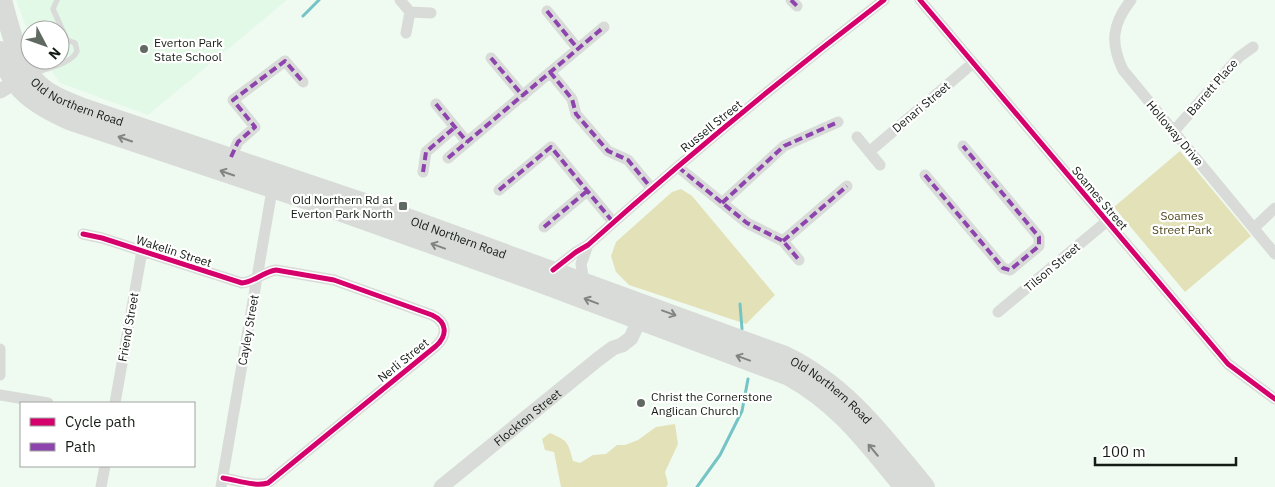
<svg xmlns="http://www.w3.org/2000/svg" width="1275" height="487" viewBox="0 0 1275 487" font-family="'IBM Plex Sans',sans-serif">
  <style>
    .built { fill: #e3f9e7 }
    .green { fill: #e3e1b8 }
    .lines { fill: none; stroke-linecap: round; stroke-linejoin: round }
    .stream { stroke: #74c4c6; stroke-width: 3 }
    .lane { stroke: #d9dbd9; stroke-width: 5.5 }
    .street { stroke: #d9dbd9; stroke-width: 11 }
    .secondary { stroke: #d9dbd9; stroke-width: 15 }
    .highway { stroke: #d9dbd9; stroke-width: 20 }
    .quiet { stroke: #8e44ad; stroke-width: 4; stroke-dasharray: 8 4; stroke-linecap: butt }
    .cycleway-casing { stroke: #fff; stroke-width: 8 }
    .cycleway { stroke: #d6006c; stroke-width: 5 }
    .oneway { stroke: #808581 }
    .poi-dot { fill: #616a62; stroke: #fff; stroke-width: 2 }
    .labels { text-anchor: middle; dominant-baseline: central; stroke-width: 4.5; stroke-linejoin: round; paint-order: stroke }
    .poi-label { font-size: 12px; fill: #141c15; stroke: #fff; text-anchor: start }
    .street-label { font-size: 12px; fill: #141c15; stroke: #fff }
    .park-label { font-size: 12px; fill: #4f471d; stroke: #fff }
  </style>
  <rect width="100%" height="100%" fill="#effaf1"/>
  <path class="built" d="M16,0H287L148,115L60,83L44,60H60V30H30V37Z"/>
  <path class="green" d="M1180,151L1251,236L1185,292L1114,207Z
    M681,189L692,196L775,295L746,324L629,285L616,272L611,256L616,242L672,192Z
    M675,424L678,444L665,472L668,484L666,487H561L554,452L545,450L542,439L550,433C568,441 568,442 573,461L580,463L593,455L606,454L617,445H625L638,440L656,427Z"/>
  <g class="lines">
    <path class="stream" d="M303,16L319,0
      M740,304L742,329
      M697,487L720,455L742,411L748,379"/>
    <path class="lane" d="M57,0L53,9L67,40
      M33,71L44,60
      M34,73C46,69 73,63 77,51L75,43L67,40L60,44"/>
    <path class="street" d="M400,0L410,12
      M791,0L797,6
      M920,0L1228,364L1275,399
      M1131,0C1112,24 1110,43 1123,70L1275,254
      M547,11L578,49
      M406,33L410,12L431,13
      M491,58L523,96
      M550,72L572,99L576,114L608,151L628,160L652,189
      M436,104L467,142
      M1174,131L1239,57L1253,47
      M857,137L880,165
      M869,152L973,63
      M231,157L238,142L255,127L233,100L285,61L303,82
      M448,158L604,27
      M678,167L747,223L783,241L799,260
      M423,172L426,152L455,127
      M925,175L1003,268L1010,270L1039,246V237L963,146
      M499,190L551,147L613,222
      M722,203L784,146L838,122
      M544,227L587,191
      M1254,228L1275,208
      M83,234L102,238L242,283C254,282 263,272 276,270L334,280L432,315C447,322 448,335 436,346L268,483C255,487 237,480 223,478
      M783,241L847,186
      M553,270L576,252L588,245C683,160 782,78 884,0
      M584,282L581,264L588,245
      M998,312L1106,222
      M0,349V375
      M0,395L48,403
      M115,403L142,251
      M101,487L105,466
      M221,487L271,196L274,183"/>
    <g class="secondary">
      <path d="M0,91L24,77"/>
      <path id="s1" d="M441,487L597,360L613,348L622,345L631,338L636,327L634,311"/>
    </g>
    <g class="highway">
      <path id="s2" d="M2,0C10,28 17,64 39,85C51,96 66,101 80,107L379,208L785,356C847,386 883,436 925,487"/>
      <path d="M0,51C12,90 34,104 69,120L308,200L533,280L789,376C841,405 867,443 904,487"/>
    </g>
    <path class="quiet" d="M791,0L797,6
      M547,11L578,49
      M491,58L523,96
      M550,72L572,99L576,114L608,151L628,160L652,189
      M436,104L467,142
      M231,157L238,142L255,127L233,100L285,61L303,82
      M448,158L604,27
      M678,167L747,223L783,241L799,260
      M423,172L426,152L455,127
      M925,175L1003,268L1010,270L1039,246V237L963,146
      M499,190L551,147L613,222
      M722,203L784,146L838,122
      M544,227L587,191
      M783,241L847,186"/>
    <defs>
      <path id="cycleway" d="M920,0L1228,364L1275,399
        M83,234L102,238L242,283C254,282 263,272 276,270L334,280L432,315C447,322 448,335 436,346L268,483C255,487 237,480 223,478
        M553,270L576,252L588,245C683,160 782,78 884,0"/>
    </defs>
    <use href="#cycleway" class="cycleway-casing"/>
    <use href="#cycleway" class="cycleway"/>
  </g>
  <defs><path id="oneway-shaft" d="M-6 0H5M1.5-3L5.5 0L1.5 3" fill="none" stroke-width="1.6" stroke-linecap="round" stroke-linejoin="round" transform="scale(1.25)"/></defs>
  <g class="oneway">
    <use href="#oneway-shaft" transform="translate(125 139) rotate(-161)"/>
    <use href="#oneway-shaft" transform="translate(227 173) rotate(-161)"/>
    <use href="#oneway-shaft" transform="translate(438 246) rotate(-160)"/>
    <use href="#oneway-shaft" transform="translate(591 301) rotate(-159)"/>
    <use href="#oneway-shaft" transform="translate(669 313) rotate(20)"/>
    <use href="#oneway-shaft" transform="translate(743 358) rotate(-160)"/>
    <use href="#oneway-shaft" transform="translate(873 450) rotate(-130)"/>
  </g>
  <g class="poi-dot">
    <circle cx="144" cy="49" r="5"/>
    <rect x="398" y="201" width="10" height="10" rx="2.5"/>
    <circle cx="641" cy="403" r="5"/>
  </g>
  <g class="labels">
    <g class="poi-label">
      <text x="154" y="42">Everton Park<tspan x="154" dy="14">State School</tspan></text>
      <text x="393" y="199" text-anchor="end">Old Northern Rd at<tspan x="393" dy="14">Everton Park North</tspan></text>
      <text x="651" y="396">Christ the Cornerstone<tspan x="651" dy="14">Anglican Church</tspan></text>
    </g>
    <g class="street-label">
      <text transform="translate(1212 87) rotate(-49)">Barrett Place</text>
      <text stroke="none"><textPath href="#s2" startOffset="136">Old Northern Road</textPath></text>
      <text transform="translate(921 107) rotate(-40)">Denari Street</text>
      <text transform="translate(711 126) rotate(-39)">Russell Street</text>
      <text transform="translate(1175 133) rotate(50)">Holloway Drive</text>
      <text transform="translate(1100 198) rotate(50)">Soames Street</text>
      <text stroke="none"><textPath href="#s2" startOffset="541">Old Northern Road</textPath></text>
      <text transform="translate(174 251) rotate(18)">Wakelin Street</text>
      <text transform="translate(1052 267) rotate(-40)">Tilson Street</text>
      <text transform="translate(128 327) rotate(-80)">Friend Street</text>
      <text transform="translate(248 330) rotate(-80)">Cayley Street</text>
      <text transform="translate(403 360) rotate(-39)">Nerli Street</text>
      <text stroke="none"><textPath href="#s2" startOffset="946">Old Northern Road</textPath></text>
      <text stroke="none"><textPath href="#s1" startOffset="111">Flockton Street</textPath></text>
    </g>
    <g class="park-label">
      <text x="1182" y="215">Soames<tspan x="1182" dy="14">Street Park</tspan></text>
    </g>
  </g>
  <rect x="20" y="402" width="175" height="65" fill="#ffffff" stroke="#a1a4a1"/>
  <rect x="30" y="418" width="25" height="8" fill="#d6006c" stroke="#a1a4a1"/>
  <text x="65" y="427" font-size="15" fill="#141c15">Cycle path</text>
  <rect x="30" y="443" width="25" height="8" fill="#8e44ad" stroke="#a1a4a1"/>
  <text x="65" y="452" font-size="15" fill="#141c15">Path</text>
  <g transform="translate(45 45) rotate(131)"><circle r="24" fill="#ffffff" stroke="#a1a4a1"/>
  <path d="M0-4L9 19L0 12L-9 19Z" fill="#616a62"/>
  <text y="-8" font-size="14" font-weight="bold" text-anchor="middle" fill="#141c15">N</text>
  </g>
  <path d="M1095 457v8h141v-8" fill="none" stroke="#141c15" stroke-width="2.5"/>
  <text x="1102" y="457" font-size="15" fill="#141c15" stroke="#ffffff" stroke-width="4" paint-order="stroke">100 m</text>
</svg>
